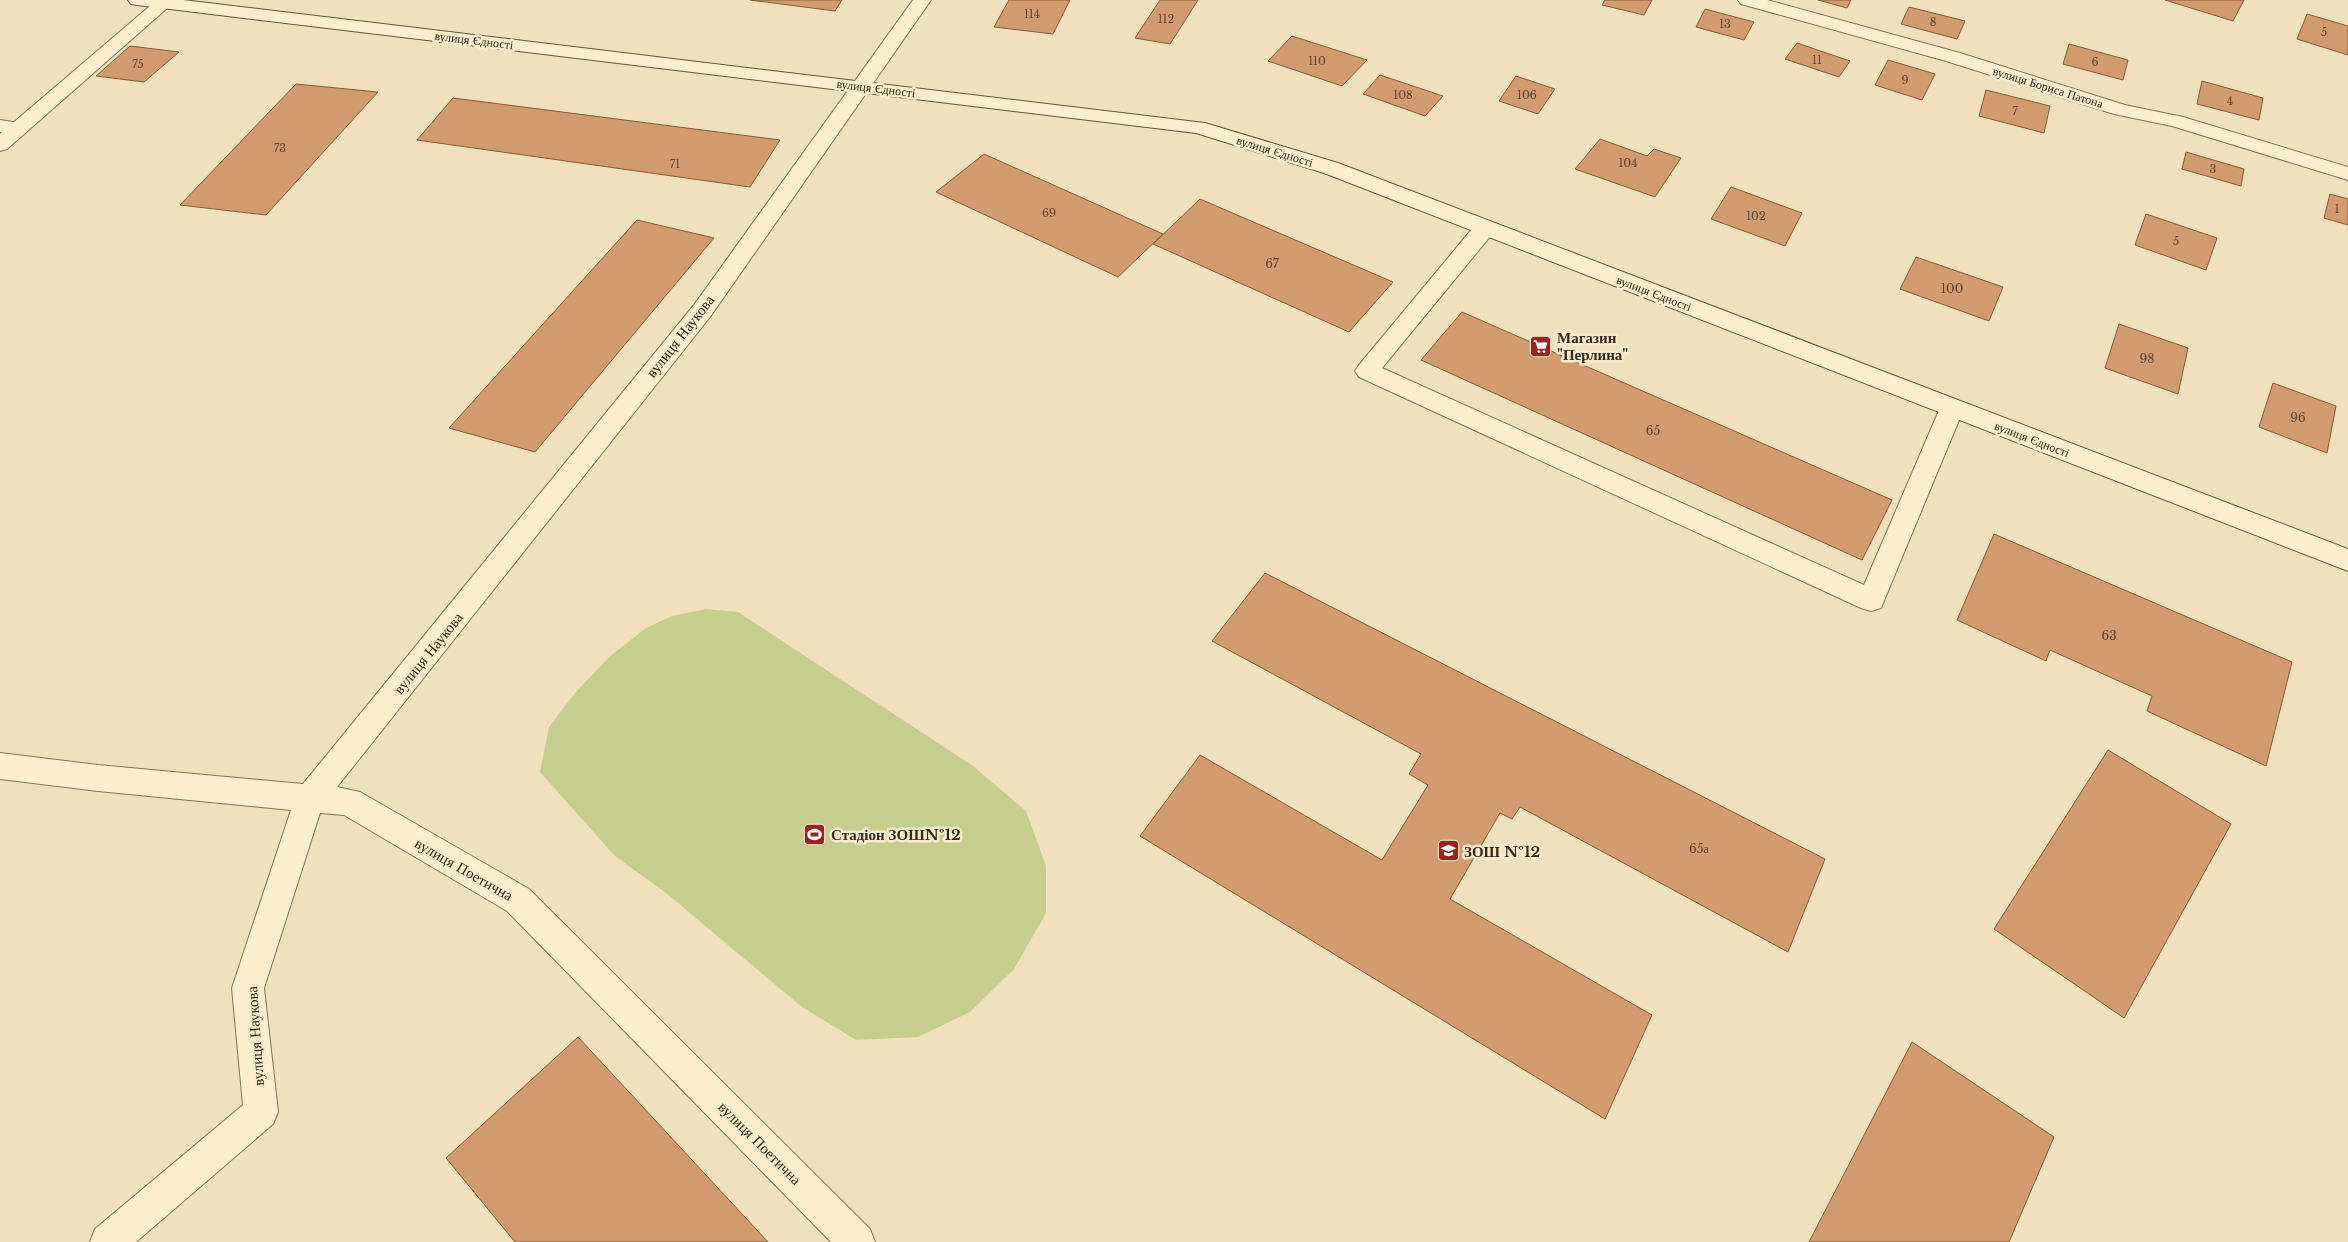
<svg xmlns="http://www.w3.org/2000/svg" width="2348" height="1242" viewBox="0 0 2348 1242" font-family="'Libre Baskerville',serif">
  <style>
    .green { fill: #c6ce8f }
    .building { fill: #d19a6f; stroke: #895a39 }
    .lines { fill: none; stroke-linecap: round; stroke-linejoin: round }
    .lane-casing { stroke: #887154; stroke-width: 2 }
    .street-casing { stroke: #887154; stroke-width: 2 }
    .secondary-casing { stroke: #6a5238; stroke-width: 2 }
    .lane { fill: #fbeecf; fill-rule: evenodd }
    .street { fill: #fbeecf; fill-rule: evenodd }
    .secondary { fill: #fbeecf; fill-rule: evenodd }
    .labels { text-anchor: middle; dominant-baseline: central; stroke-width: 5; stroke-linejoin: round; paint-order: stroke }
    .far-number-label { font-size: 11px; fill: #5d442f }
    .far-street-label { font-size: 12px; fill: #36281a; stroke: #f7ebcb }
    .number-label { font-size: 12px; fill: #5d442f }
    .street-label { font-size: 15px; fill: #36281a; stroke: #f7ebcb }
    .poi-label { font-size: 15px; font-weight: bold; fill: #36281a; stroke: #f7ebcb; text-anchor: start }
  </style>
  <rect width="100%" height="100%" fill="#f0e1bc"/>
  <path class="green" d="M706,609L738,612L973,766L1026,811L1046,866V913L1014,969L970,1012L918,1037L856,1040L802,1007L666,893L615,856L540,772L549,727L575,693L609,657L646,628L672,616Z"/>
  <path class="building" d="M750,0H842L835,11Z
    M1009,0H1070L1053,34L994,27Z
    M1160,0H1198L1170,44L1135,38Z
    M1605,0H1652L1644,15L1602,5Z
    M1818,0H1851L1847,8Z
    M2165,0H2244L2233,21Z
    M1909,7L1965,21L1957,39L1901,24Z
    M1705,9L1754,22L1744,40L1696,27Z
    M2307,14L2348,26V55L2297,39Z
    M1292,36L1367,60L1342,86L1268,61Z
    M1797,43L1850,61L1839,77L1785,59Z
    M2069,44L2128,60L2123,80L2063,64Z
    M130,46L179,52L144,82L96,76Z
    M1888,60L1935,74L1922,100L1875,85Z
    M1380,75L1443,96L1425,116L1363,94Z
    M1516,76L1555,89L1538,114L1499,101Z
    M2202,81L2263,98L2259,120L2197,104Z
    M296,84L378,92L266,215L180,205Z
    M1986,90L2050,106L2044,133L1979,116Z
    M453,98L780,140L750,187L417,140Z
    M1600,139L1647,156L1654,149L1681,158L1655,197L1575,169Z
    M2186,152L2244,169L2241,186L2182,169Z
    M984,154L1163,234L1118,277L936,192Z
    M1731,187L1802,213L1785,246L1711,219Z
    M2330,194L2348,199V225L2324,218Z
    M1200,199L1393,282L1349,332L1153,244Z
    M2146,214L2217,238L2206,270L2135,245Z
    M637,220L714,238L535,452L449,428Z
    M1916,257L2003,287L1989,321L1900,289Z
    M1462,312L1892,500L1862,560L1421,360Z
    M2119,324L2188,348L2178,394L2105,368Z
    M2273,383L2336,406L2327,453L2259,427Z
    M1994,534L2292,662L2266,766L2147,711L2152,696L2050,650L2046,661L1957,620Z
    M1265,573L1825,859L1788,952L1520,807L1512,819L1500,813L1450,899L1652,1015L1605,1119L1140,836L1200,755L1382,860L1428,785L1409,774L1421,754L1212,641Z
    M2108,750L2231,824L2124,1018L1994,929Z
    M578,1037L768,1242H515L446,1158Z
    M1912,1042L2054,1137L2009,1242H1809Z"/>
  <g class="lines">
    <defs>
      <path id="lane" d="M0,120L26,124L29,128L26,132L19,134L0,132Z
        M1485,221L1493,223L1496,228L1493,233L1382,368L1864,585L1940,408L1943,402L1952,399L1961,402L1964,408L1881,608L1871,611L1861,608L1359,377L1355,371L1359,365L1477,223Z"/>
      <path id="street" d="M157,0H171L173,3L7,149L0,151V134Z
        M913,0H931L710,317L337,787L360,792L529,889L870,1229L875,1242H831L507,911L344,815L320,813L264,988L278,1112L273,1124L136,1242H90L95,1229L243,1105L232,988L291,810L98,791L0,779V753L98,765L303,784L694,305Z
        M1738,0H1767L1960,53L2125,105L2183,117L2348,167V180L2172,126L2114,114L1946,61L1741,4Z"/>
      <path id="secondary" d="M128,0H183L1205,123L1338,163L2348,549V571L1324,173L1196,133L137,5L131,4Z"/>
    </defs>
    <use href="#lane" class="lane-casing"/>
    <use href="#street" class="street-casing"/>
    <use href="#secondary" class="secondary-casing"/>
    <use href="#lane" class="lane"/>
    <use href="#street" class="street"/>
    <use href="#secondary" class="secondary"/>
  </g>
  <defs>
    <symbol id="supermarket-square" viewBox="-11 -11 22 22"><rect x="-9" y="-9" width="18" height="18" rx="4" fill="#9a2321" stroke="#f7ebcb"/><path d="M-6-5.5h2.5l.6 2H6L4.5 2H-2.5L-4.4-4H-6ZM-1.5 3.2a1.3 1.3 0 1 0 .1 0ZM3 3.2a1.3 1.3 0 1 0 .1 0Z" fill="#fff"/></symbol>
    <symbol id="stadium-square" viewBox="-11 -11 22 22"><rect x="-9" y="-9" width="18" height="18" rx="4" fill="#9a2321" stroke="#f7ebcb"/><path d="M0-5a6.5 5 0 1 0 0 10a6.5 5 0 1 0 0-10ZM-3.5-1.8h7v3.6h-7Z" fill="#fff"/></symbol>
    <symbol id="school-square" viewBox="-11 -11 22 22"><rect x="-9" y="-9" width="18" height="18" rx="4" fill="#9a2321" stroke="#f7ebcb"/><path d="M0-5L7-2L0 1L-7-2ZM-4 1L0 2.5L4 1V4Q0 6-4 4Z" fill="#fff"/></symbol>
  </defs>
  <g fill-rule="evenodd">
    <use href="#supermarket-square" x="1528" y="334" width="25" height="25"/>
    <use href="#stadium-square" x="802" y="822" width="25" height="25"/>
    <use href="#school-square" x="1436" y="838" width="25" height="25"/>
  </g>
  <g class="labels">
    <g class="far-number-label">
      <text x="1032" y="14">114</text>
      <text x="1166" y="19">112</text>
      <text x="1933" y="22">8</text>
      <text x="1725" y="24">13</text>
      <text x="2324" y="32">5</text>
      <text x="1817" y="60">11</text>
      <text x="1317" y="61">110</text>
      <text x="2095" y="62">6</text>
      <text x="138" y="64">75</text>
      <text x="1905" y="80">9</text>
      <text x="1403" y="95">108</text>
      <text x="1527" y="95">106</text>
      <text x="2230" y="101">4</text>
      <text x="2015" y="111">7</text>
      <text x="280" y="148">73</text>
      <text x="1628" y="163">104</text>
      <text x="675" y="164">71</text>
      <text x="2213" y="169">3</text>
      <text x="2337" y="209">1</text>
      <text x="1049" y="213">69</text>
      <text x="1756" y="216">102</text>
      <text x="2176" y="241">5</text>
    </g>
    <g class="far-street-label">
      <text transform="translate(474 40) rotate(7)">вулиця Єдності</text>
      <text transform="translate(2048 87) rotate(17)">вулиця Бориса Патона</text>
      <text transform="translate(876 88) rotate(7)">вулиця Єдності</text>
      <text transform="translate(1275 151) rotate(17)">вулиця Єдності</text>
      <text transform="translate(1654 293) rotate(21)">вулиця Єдності</text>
      <text transform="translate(2032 439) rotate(21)">вулиця Єдності</text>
    </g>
    <g class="number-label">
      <text x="1272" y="263">67</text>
      <text x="1952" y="288">100</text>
      <text x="2147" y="358">98</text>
      <text x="2298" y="417">96</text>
      <text x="1653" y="430">65</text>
      <text x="2109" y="635">63</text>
      <text x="1699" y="848">65а</text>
    </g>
    <g class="street-label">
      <text transform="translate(680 336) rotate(-52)">вулиця Наукова</text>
      <text transform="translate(428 653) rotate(-51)">вулиця Наукова</text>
      <text transform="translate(464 869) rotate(30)">вулиця Поетична</text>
      <text transform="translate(255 1036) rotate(-94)">вулиця Наукова</text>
      <text transform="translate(760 1143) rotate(45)">вулиця Поетична</text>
    </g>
    <g class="poi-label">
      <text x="1557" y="337">Магазин<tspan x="1557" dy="17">"Перлина"</tspan></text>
      <text x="831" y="834">Стадіон ЗОШ№12</text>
      <text x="1464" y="851">ЗОШ №12</text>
    </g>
  </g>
</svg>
